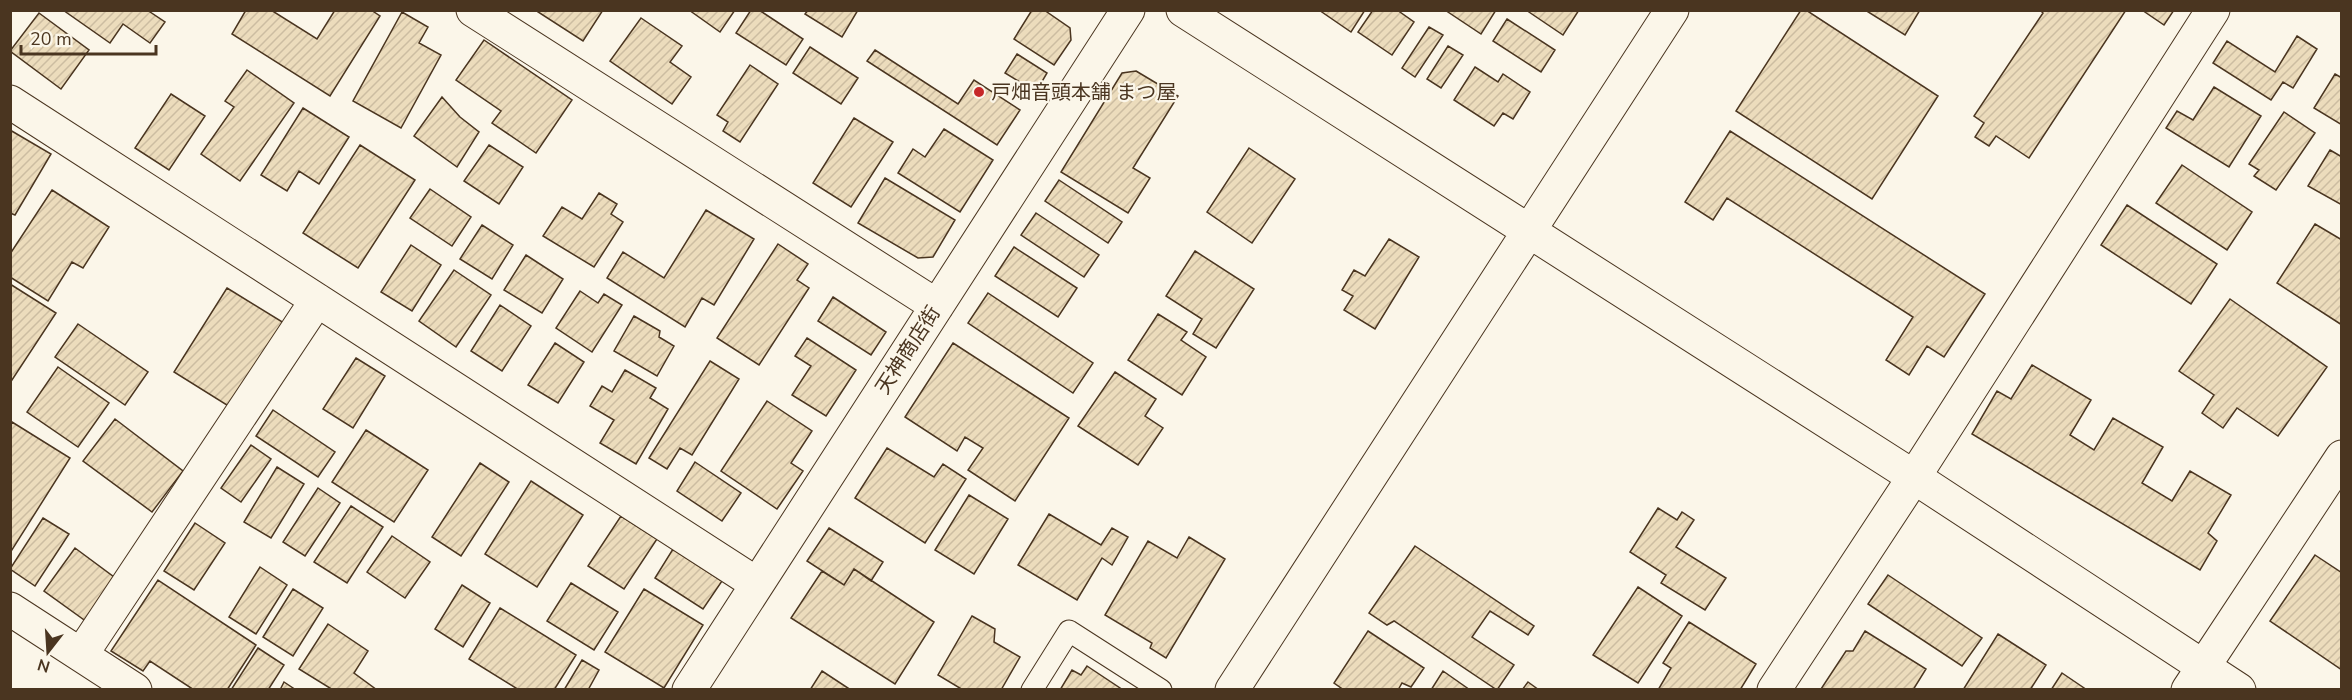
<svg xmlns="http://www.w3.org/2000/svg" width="2352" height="700" viewBox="0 0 2352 700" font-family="'Nunito Sans','Noto Sans JP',sans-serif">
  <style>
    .building { fill: url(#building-hatch); stroke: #4a3520; stroke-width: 1.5 }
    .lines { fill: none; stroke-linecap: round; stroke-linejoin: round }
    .service-casing { stroke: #4a3520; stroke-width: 23 }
    .minor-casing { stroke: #4a3520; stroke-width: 35 }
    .tertiary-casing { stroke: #4a3520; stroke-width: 35 }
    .service { stroke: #fbf6e9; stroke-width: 21 }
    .minor { stroke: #fbf6e9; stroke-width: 33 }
    .tertiary { stroke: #fbf6e9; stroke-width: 33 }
    .poi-dot { fill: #c62828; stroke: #fbf6e9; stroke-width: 2 }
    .labels { text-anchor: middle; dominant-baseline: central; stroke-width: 4.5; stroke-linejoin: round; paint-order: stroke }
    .poi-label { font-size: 20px; fill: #4a3520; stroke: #fbf6e9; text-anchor: start }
    .street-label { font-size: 20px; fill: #4a3520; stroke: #fbf6e9 }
  </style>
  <defs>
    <pattern id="building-hatch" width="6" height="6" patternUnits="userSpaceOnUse" patternTransform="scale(1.5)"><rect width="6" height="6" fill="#ecdcbc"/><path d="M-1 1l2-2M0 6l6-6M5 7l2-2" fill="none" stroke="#ccbda1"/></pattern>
  </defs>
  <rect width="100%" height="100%" fill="#fbf6e9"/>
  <path class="building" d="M63,10H147L165,22L150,43L123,24L110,43Z
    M246,10H271L317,39L335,10H371L380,16L330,96L232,34Z
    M535,10H603L583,41Z
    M689,10H735L720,32Z
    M751,10H759L803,39L786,65L736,33Z
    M808,10H858L842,37L805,14Z
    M1032,10H1044L1070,28L1071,40L1054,65L1014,39Z
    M1319,10H1365L1351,32Z
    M1373,10H1397L1414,22L1392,55L1358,32Z
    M1445,10H1496L1481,34Z
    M1526,10H1579L1563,35Z
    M1801,10H1806L1938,96L1872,199L1736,111Z
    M1865,10H1920L1905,35Z
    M2040,10H2126L2029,158L1996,136L1989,146L1975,137L1984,123L1974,116L2043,13Z
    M2142,10H2174L2164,25Z
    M402,12L428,27L419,43L441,55L401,128L353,101Z
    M39,13L89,50L61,89L10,51Z
    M641,18L682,46L670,62L691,77L672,104L610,61Z
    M1507,19L1555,50L1541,72L1493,41Z
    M1429,27L1443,35L1415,77L1402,68Z
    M2297,36L2317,49L2293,88L2283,82L2271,100L2213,63L2227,41L2275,72Z
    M484,40L572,100L536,153L492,123L501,111L456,80Z
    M1448,46L1463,55L1441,88L1427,79Z
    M810,47L858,78L841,104L793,73Z
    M875,50L958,104L974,80L1020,110L997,145L867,61Z
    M1017,54L1047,73L1036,92L1005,73Z
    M750,65L778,84L740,142L723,131L728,122L717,115Z
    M1475,67L1498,82L1503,74L1530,92L1513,119L1503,113L1494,126L1454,100Z
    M247,70L294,103L240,181L201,154L234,107L225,101Z
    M1136,71L1178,96L1133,168L1150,178L1128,213L1061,172L1122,73Z
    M2335,74L2342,78V125L2314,108Z
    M2214,87L2261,116L2229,167L2166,128L2177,111L2193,120Z
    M171,94L205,116L169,170L135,148Z
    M442,97L460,117L479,132L457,167L414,136Z
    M303,108L349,137L319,184L299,171L287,191L261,175Z
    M2284,112L2315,133L2276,190L2254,176L2259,170L2249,164Z
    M854,118L893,142L851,207L813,183Z
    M944,129L993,160L960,212L898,173L913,149L925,157Z
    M10,130L51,154L15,215L10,213Z
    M1730,131L1985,294L1944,357L1927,346L1909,375L1886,360L1913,317L1727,198L1713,220L1685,202Z
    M360,145L415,180L358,268L303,233Z
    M489,145L523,167L499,204L464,181Z
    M1249,148L1295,179L1252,243L1207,212Z
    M2330,150L2342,157V205L2308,186Z
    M2182,165L2252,212L2227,250L2156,203Z
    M885,178L955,220L933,257L918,258L858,223Z
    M1059,180L1122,222L1108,243L1045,201Z
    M430,189L471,217L452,246L410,218Z
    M52,190L109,227L83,268L72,262L48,301L10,277V254Z
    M599,193L617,204L611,214L623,222L594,267L543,236L562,207L582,219Z
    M2127,205L2217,264L2191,304L2101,245Z
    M706,210L754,239L714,305L702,298L685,327L607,278L623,252L664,278Z
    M1036,213L1099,255L1084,277L1021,235Z
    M2315,224L2342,240V325L2277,283Z
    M482,225L513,245L492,279L460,259Z
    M1389,239L1419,257L1375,329L1344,310L1353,296L1342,290L1354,270L1365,276Z
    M778,244L808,264L797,280L809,288L759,365L717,338Z
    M411,245L441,265L412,311L381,292Z
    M1014,247L1077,288L1058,317L995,276Z
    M1195,251L1254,289L1216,348L1193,334L1202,319L1166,296Z
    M526,255L563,279L542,313L504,290Z
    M454,270L491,295L456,347L419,321Z
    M10,284L56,313L10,383Z
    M227,288L284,323L230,407L174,372Z
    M580,291L598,303L604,294L622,305L592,352L556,328Z
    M988,293L1093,363L1073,393L968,323Z
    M833,297L886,332L871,355L818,321Z
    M2230,299L2327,367L2278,436L2237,408L2223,428L2202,413L2214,395L2179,371Z
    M500,305L531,326L502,371L471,351Z
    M1158,314L1187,332L1181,340L1206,357L1182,395L1128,360Z
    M634,316L660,331L659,337L674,346L657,376L614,351Z
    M78,324L148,372L125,405L55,357Z
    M807,338L856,370L826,416L792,395L811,366L795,356Z
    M555,343L584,362L558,403L528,385Z
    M953,343L1069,418L1015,501L968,470L983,448L965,437L957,451L905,417Z
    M356,358L385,376L353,428L323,409Z
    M710,361L739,379L692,455L680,448L667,469L649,458Z
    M2032,365L2091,400L2070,435L2094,450L2113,418L2163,447L2142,483L2172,501L2190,471L2231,495L2208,533L2217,541L2200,570L1972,434L1997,391L2011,399Z
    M58,367L109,403L78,447L27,412Z
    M625,370L656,388L650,398L668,409L636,464L600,443L614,420L590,406L602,386L612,392Z
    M1115,372L1156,399L1145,416L1163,428L1138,465L1078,426Z
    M767,401L812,431L791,463L803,471L777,509L721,471Z
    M273,410L335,452L318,477L256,436Z
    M115,419L183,471L152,512L83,461Z
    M12,422L70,458L10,553V425Z
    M366,430L428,470L394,522L332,482Z
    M251,445L271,459L241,502L221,488Z
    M887,448L934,477L943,464L966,479L925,543L855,498Z
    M695,462L741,493L722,521L677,491Z
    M480,463L509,482L461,556L432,537Z
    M277,467L304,484L271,538L244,522Z
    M531,481L583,515L537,587L485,554Z
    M318,488L340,503L305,556L283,542Z
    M969,495L1008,519L974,574L935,550Z
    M351,506L383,527L347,583L314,562Z
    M1658,508L1677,520L1682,512L1694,520L1676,547L1726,578L1705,610L1661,583L1666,575L1630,552Z
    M1049,514L1101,545L1112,528L1128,537L1112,565L1102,558L1077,600L1018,565Z
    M621,516L657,539L624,589L588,566Z
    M43,518L69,534L35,586L10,569Z
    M195,523L225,543L194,590L164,571Z
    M829,528L883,562L871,581L854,569L844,585L807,561Z
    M392,536L430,562L405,598L367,572Z
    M1189,537L1225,559L1166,658L1150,648L1152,643L1105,615L1148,541L1177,558Z
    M1415,546L1534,626L1528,635L1490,611L1472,637L1514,665L1497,690L1394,621L1387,625L1369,613Z
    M75,548L118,580L87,622L44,591Z
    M673,549L722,581L703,609L655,578Z
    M2315,555L2342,573V670L2270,621Z
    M260,567L287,585L256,634L229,617Z
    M854,569L934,622L895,684L791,618L822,571L844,585Z
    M1888,575L1982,638L1962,666L1868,604Z
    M158,580L256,645L227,690H194L150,661L143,671L111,651Z
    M571,583L618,612L594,650L547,621Z
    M462,585L490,603L463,647L435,629Z
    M1638,587L1682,616L1638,683L1593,655Z
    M293,589L323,608L293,656L263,637Z
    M644,589L703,625L664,688L605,652Z
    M500,608L576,655L554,690H519L469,659Z
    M972,616L995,629L994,642L1020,657L1001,690H963L938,675Z
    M1689,622L1756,664L1740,690H1658L1671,668L1663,663Z
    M328,624L368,651L354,673L377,690H333L299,669Z
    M1368,631L1424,668L1411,687L1402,683L1398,690H1344L1334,683Z
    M1865,631L1926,669L1913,690L1821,689L1846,651H1853Z
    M1998,634L2046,665L2030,690H1963Z
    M258,648L284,665L268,690H231Z
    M582,660L599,670L588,690H564Z
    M1087,666L1123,690H1060L1072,670L1081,675Z
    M822,671L851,690H810Z
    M1443,671L1470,690H1431Z
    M2062,673L2087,690H2051Z
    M284,682L296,690H280Z
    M1528,682L1539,690H1522Z"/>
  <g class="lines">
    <defs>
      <path id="service" d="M1032,690L1069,631L1161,690"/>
      <path id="minor" d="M473,10L937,306
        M10,102L757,584
        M10,609L135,690
        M81,655L317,300
        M689,690L1128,10
        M1774,690L1914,477L2213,10
        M2188,690L2342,457"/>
      <path id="tertiary" d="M1183,10L1914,477L2239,690
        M1232,690L1672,10"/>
    </defs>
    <use href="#service" class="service-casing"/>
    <use href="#minor" class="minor-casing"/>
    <use href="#tertiary" class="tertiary-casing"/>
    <use href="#service" class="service"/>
    <use href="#minor" class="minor"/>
    <use href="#tertiary" class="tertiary"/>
  </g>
  <circle class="poi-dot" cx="979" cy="92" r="6"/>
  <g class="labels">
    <g class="poi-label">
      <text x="991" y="92">戸畑音頭本舗 まつ屋</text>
    </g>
    <g class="street-label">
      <text transform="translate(908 350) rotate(-57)">天神商店街</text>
    </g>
  </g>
  <rect width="2352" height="700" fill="none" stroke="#4a3520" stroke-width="24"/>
  <g transform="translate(48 652) rotate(197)" stroke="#fbf6e9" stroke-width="4.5" paint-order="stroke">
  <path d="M0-4.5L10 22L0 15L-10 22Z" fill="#4a3520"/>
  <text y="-9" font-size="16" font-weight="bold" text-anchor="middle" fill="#4a3520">N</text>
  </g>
  <path d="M21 45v9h135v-9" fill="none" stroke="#4a3520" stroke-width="3"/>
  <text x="30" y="45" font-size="18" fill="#4a3520" stroke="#fbf6e9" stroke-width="4.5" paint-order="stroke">20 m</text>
</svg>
